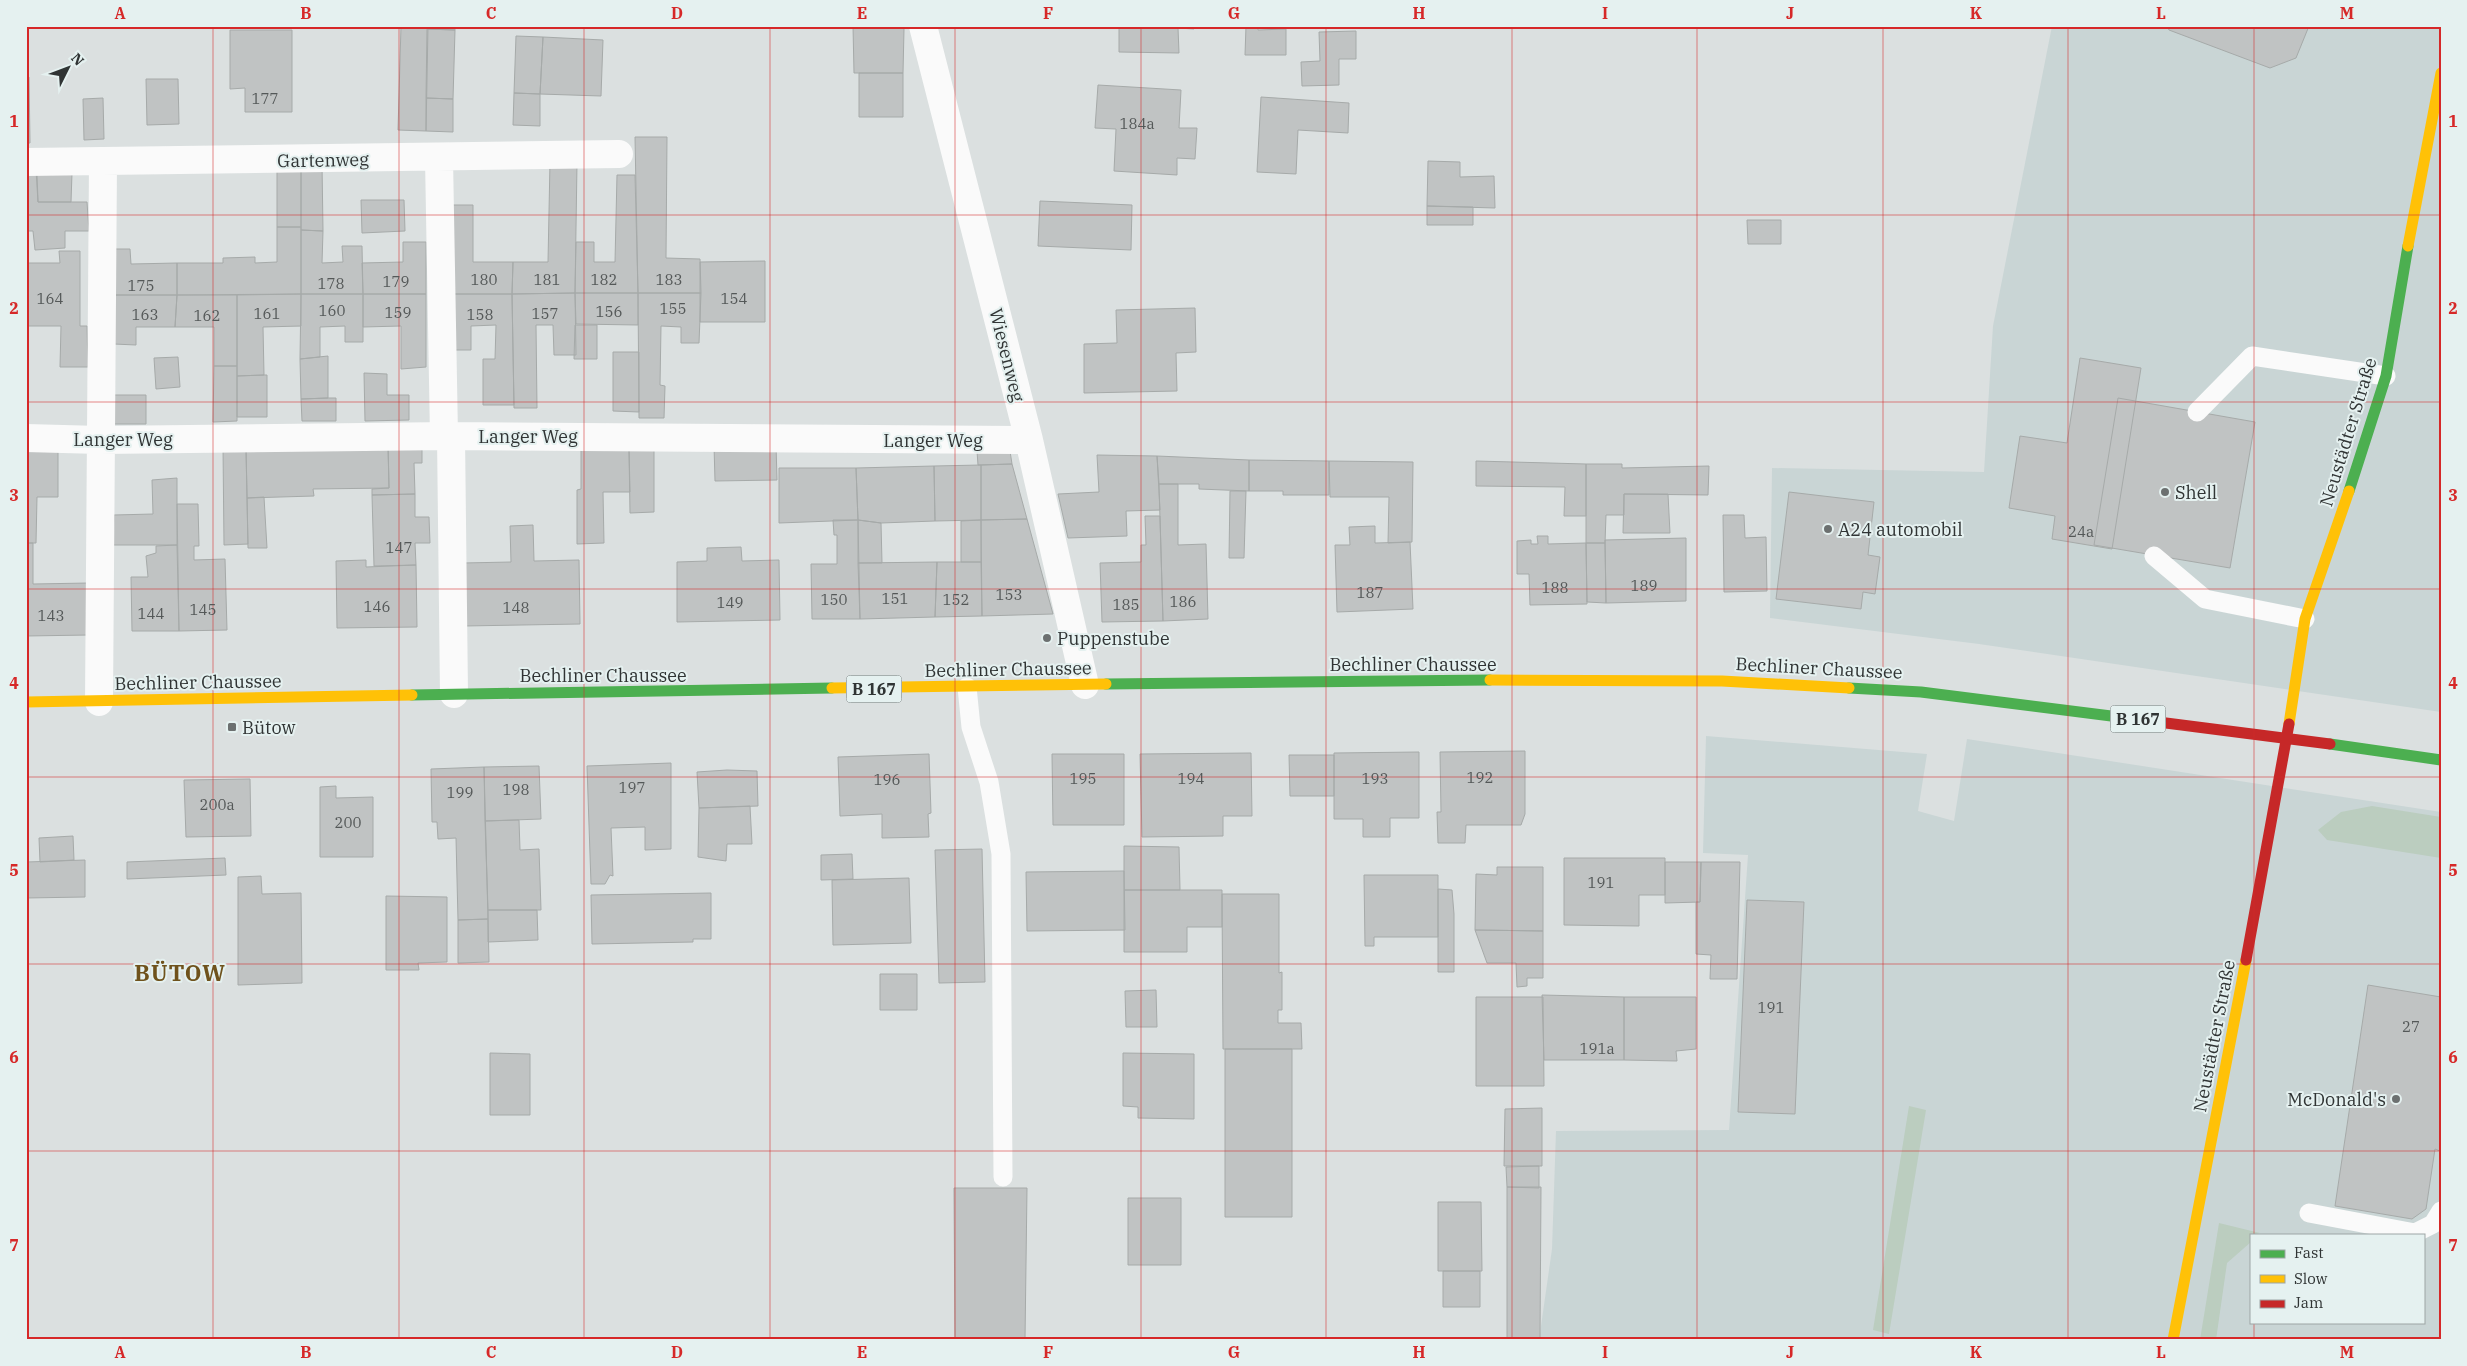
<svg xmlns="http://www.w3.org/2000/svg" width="2467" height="1366" viewBox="0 0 2467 1366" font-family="'IBM Plex Serif',serif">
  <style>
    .built { fill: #c9d5d5; fill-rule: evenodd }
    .green { fill: #bbcdbf }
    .building { fill: #c0c3c3; stroke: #a6aaa9 }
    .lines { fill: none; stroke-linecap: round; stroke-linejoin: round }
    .lane { stroke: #fafafa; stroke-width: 19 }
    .street { stroke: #fafafa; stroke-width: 28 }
    .fast { stroke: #4caf50; stroke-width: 11 }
    .slow { stroke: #ffc107; stroke-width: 11 }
    .jam { stroke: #c62828; stroke-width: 11 }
    .grid { fill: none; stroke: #d62828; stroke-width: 1; stroke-opacity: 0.55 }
    .poi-dot { fill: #6c7070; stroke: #e5f1f0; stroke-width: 2 }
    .labels { text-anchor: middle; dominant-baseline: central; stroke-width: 4; stroke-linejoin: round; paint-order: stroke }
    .number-label { font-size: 15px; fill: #545858 }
    .shield { fill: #e5f1f0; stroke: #666d6c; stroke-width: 1 }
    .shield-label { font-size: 16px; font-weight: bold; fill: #303434 }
    .street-label { font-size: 18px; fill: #303434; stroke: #e5f1f0 }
    .poi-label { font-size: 18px; fill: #303434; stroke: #e5f1f0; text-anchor: start }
    .district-label { font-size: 22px; font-weight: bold; letter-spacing: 1px; fill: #6f521c; stroke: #e5f1f0 }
    .neatline { fill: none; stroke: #d62828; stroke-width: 2 }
    .grid-label { font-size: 16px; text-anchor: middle; font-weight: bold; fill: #d62828 }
  </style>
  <rect width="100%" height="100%" fill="#dbe0e0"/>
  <path class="built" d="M2052,26H2441V712L1979,644L1770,618L1772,468L1984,472L1993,326Z
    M1706,736L1927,754L1918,811L1954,821L1967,739L2441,812V1340H1539L1552,1249L1556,1131L1729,1130L1748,855L1703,853ZM2251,1235H2423V1322H2251Z"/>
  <path class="green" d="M2372,806L2441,817V858L2327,840L2318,830L2341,812Z
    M1909,1106L1926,1110L1889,1334L1873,1330Z
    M2219,1223L2260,1233L2251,1235V1242L2227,1263L2216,1340H2200Z"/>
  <path class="building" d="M401,26H428L426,131L398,130Z
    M428,26H455V30L427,29Z
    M853,26H900L904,29L903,73H854Z
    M1119,26H1194V29L1178,28L1179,53L1119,52Z
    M1246,26H1258V30L1286,29V55H1245Z
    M2167,26H2309L2296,58L2270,68L2169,30Z
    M427,29L455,30L453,99L426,98Z
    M230,30H292V112H245V88L230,89Z
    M1356,31V59H1339V85L1302,86L1301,62L1320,61L1319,32Z
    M516,36L543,37L540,94L514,93Z
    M543,37L603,40L601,96L540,94Z
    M859,73H903V117H859Z
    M26,77H29L30,143H26Z
    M146,79H178L179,124L147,125Z
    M1098,85L1181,90L1179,128H1197L1195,159L1177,158V175L1114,171L1116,129L1095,128Z
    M514,93L540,94V126L513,125Z
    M1261,97L1349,103L1348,133L1298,130L1296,174L1257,172Z
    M103,98L104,139L84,140L83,99Z
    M426,98L453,99V132L426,131Z
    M635,137H667L666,258L700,259L701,293H638Z
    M1428,161L1460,162V177L1494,176L1495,208L1427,206Z
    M550,162L577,163L575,293L512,294L513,262H548Z
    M277,164H301V227H277Z
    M301,164H322L323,231L301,230Z
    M26,169L36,170L38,202H87L89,231H65V248L35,250L33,231H26Z
    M37,173H72L71,202H38Z
    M617,175H635L638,293H575L576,242H594V262H615Z
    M361,200H404L405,231L362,233Z
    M1040,201L1132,205L1131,250L1038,246Z
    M451,205H473V262H513L512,294H450Z
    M1427,206L1473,207V225H1427Z
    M1747,220H1781V244H1748Z
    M277,227H301V294L177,295V263H223V258L255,257V263L277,262Z
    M301,230L323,231L322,263L343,262L342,246H362L363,294H301Z
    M403,242H426V294H363L362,263L403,262Z
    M113,249H130L131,264L177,263V295H113Z
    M59,251H80V326H87L88,367H60L61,326H26V263H60Z
    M765,261V322H700V262Z
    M575,293L576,355H554L553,325H536L537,408H514L512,294Z
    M575,293H638V325L576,324Z
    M638,293H701L699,343H681V327L661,326L660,385L665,386L664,418H639Z
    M301,294H363V342H345V326L320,327V357L300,359Z
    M301,294V326L263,327L264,375L237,376V295Z
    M363,294H426V367L401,369V326L363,327Z
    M450,294H512L514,405H483V359H495L496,325L471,326V350H450Z
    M113,295H177L175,327H136V345L114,344Z
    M177,295H237V366H214V327H175Z
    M1195,308L1196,352L1176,353L1177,391L1084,393V344L1117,343L1116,310Z
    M575,325H597V359H574Z
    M613,352H639V412L613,411Z
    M328,356V398L301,399L300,359Z
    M178,357L180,387L156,389L154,358Z
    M2080,358L2141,368L2112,549L2052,539L2055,516L2009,508L2020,436L2067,443Z
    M214,366H237V421L213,422Z
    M364,373L387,374V395H409V420L365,421Z
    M264,375H267V417H237V376Z
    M113,395H146V424H114Z
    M328,398H336V421H302L301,399Z
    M2118,398L2255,422L2230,568L2094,545Z
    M388,444H422V463H414L415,494L372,495V489L389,488Z
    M388,444L389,488L313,489L314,496L247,498L246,448Z
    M776,444L777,480L715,481L714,445Z
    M223,447L246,448L248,544L224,545Z
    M26,448H58V497H37L36,543H26Z
    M654,448V512L630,513L629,449Z
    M629,449L630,492H603L604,543L577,544V490L581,489V450Z
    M977,451H1010L1012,464L978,465Z
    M1097,455L1157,456L1160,510L1126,511L1127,536L1068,538L1058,494L1099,492Z
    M1157,456L1249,460V491L1199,489V484H1159Z
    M1249,460L1329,461V495H1283V491H1249Z
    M1329,461L1413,462L1412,542L1388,543L1389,497H1330Z
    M1476,461L1586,464V516H1564L1565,487L1476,486Z
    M1012,464L1027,519L981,520V465Z
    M1586,464H1622V468L1709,466L1708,495L1624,494V515H1606L1605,543H1586Z
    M981,465V520L935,521L934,466Z
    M934,466L935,521L881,523L858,520L856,468Z
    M779,468H856L858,520L779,523Z
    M177,478V545H113L114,515L153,514L152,480Z
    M1159,484H1178V545L1206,544L1208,619L1163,621Z
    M1230,491H1246L1244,558H1229Z
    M1789,492L1874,502L1868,555L1880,557L1875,594L1863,592L1861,609L1776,599Z
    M415,494V517H429L430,543H415L416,565L374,566L372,495Z
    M1624,494H1668L1670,533H1623Z
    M264,497L267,548H248L247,498Z
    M177,504H198L199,546H194V560L225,559L227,630L179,631Z
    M1723,515H1744L1745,538L1766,537L1767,591L1724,592Z
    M1145,516H1160L1163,621L1102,622L1100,563L1141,562V545H1146Z
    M1027,519L1053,614L982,616L981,520Z
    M833,520H858L860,619H812L811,564H837V535H834Z
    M858,520L881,523L882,563H858Z
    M981,520V562H961V521Z
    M533,525L534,561L579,560L580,624L464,626L463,563L511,562L510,526Z
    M1375,526V543L1410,542L1413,609L1337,612L1335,545H1350L1349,527Z
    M1537,536H1548V544L1586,543L1587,604L1530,605L1529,574H1517V541L1531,540V544H1538Z
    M1686,538V601L1606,603L1605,540Z
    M26,543H33V584L89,583V635L26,636Z
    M1586,543H1605L1606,603L1587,602Z
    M177,545L179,631H132L131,577H148L146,556L156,553V546Z
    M741,547L742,561L779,560L780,620L677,622V562L707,561V548Z
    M366,560V567L416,565L417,627L337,628L336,561Z
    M937,562L935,617L860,619L858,563Z
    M937,562H981L982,616L935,617Z
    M1525,751V814L1521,825H1466L1465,843H1438L1437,812H1441L1440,752Z
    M1419,752V818H1390V837H1363V819H1334V753Z
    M1251,753L1252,816H1223V836L1142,837L1140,754Z
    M929,754L931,813L928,814L929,837L882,838V814L840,816L838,757Z
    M1052,754H1124V825H1053Z
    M1289,755H1334V796H1290Z
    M671,763V849L645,850V827L611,828L613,876L610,875L605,884H591L587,766Z
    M539,766L541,819L485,821L484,767Z
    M484,767L488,919L458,920L456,838L438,839L437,822H432L431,769Z
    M727,770L757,771L758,806L699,808L697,772Z
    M250,779L251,836L186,837L184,780Z
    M336,786V798L373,797V857H320V787Z
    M750,806L752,844H727L726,861L698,857L699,808Z
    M519,820L520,850L539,849L541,910H488L485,821Z
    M73,836L74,860L40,862L39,838Z
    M1124,846L1179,847L1180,890H1124Z
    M982,849L985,982L939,983L935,850Z
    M852,854L853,879L821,880V855Z
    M225,858L226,875L127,879V862Z
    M1564,858H1665V895H1639V926L1564,925Z
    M85,860V897L26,898V862Z
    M1665,862H1701L1700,902L1665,903Z
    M1701,862H1740L1737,979H1710L1711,955L1696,954V902H1700Z
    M1497,867H1543V931L1475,930L1476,874L1497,875Z
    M1124,871L1125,930L1027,931L1026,872Z
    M1364,875H1438V937H1374V946H1365Z
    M261,876L262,894L301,893L302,983L238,985V877Z
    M909,878L911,943L833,945L832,880Z
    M1438,889L1452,890L1454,914V972H1438Z
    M1124,890H1222V927H1187V952H1124Z
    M711,893V939H693V942L592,944L591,895Z
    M1222,894H1279V973L1282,972V1010H1278V1023H1301L1302,1049H1223Z
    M386,896L447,897V962L418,963L419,970H386Z
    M1747,900L1804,902L1795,1114L1738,1112Z
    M488,910H537L538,940L488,942Z
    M488,919L489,962L458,963V920Z
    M1475,930L1543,931V978H1527V986L1517,987L1516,963H1487Z
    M880,974H917V1010H880Z
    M2368,985L2441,997V1148L2440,1151L2435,1149L2426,1209L2412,1219L2335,1206Z
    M1156,990L1157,1027H1126L1125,991Z
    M1542,995L1624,997V1060H1544Z
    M1476,997H1543L1544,1086H1476Z
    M1624,997H1696V1049L1676,1051L1677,1061L1624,1060Z
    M1225,1049H1292V1217H1225Z
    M490,1053L530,1054V1115H490Z
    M1123,1053L1194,1054V1119L1138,1118V1107L1123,1106Z
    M1542,1108V1166H1504L1505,1109Z
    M1539,1166V1188L1507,1187L1506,1167Z
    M1507,1187H1541L1540,1340H1507Z
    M954,1188H1027L1025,1340H955Z
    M1128,1198H1181V1265H1128Z
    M1438,1202H1481L1482,1271H1438Z
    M1443,1271H1480V1307H1443Z"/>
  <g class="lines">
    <path class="lane" d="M2197,412L2252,356L2386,376
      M2154,556L2205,599L2305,619
      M967,687L971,727L989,782L1001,854L1003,1177
      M2309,1213L2415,1233L2433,1224L2441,1211"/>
    <path class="street" d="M923,26L1029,440L1085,685
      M439,158L444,436
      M26,162L619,154
      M451,436L454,694
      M26,438L100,440L451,436L1029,440
      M99,702L103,163"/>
    <path class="fast" d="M2349,491L2386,376L2408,246
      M1106,684L1490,680
      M1849,688L1921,692L2119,717
      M412,695L832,688
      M2330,744L2441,760"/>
    <path class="slow" d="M2408,246L2441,73
      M1490,680L1722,681L1849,688
      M832,688L1106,684
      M26,702L412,695
      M2289,724L2305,619L2349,491
      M2173,1340L2246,960"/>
    <path class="jam" d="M2119,717L2330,744
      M2246,960L2289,724"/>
  </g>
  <path class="grid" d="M213,26V1340M399,26V1340M584,26V1340M770,26V1340M955,26V1340M1141,26V1340M1326,26V1340M1512,26V1340M1697,26V1340M1883,26V1340M2068,26V1340M2254,26V1235M26,215H2441M26,402H2441M26,589H2441M26,777H2441M26,964H2441M26,1151H2441M2254,1322V1340"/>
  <g class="poi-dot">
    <circle cx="2165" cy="492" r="5"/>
    <circle cx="1828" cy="529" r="5"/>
    <circle cx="1047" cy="638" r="5"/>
    <rect x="227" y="722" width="10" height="10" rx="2.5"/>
    <circle cx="2396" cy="1099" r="5"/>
  </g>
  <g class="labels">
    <g class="number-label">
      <text x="265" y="98">177</text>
      <text x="1137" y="123">184a</text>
      <text x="484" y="279">180</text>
      <text x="547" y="279">181</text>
      <text x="604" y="279">182</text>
      <text x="669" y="279">183</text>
      <text x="396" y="281">179</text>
      <text x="331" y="283">178</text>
      <text x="141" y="285">175</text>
      <text x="50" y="298">164</text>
      <text x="734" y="298">154</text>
      <text x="673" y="308">155</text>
      <text x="332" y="310">160</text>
      <text x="609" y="311">156</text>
      <text x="398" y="312">159</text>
      <text x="267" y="313">161</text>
      <text x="545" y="313">157</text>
      <text x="145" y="314">163</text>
      <text x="480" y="314">158</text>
      <text x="207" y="315">162</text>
      <text x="2081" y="531">24a</text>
      <text x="399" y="547">147</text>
      <text x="1644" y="585">189</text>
      <text x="1555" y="587">188</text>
      <text x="1370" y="592">187</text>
      <text x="1009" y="594">153</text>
      <text x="895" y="598">151</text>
      <text x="834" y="599">150</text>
      <text x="956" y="599">152</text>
      <text x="1183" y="601">186</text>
      <text x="730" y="602">149</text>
      <text x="1126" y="604">185</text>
      <text x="377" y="606">146</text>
      <text x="516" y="607">148</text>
      <text x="203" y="609">145</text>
      <text x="151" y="613">144</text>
      <text x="51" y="615">143</text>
      <text x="1480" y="777">192</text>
      <text x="1083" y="778">195</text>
      <text x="1191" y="778">194</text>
      <text x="1375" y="778">193</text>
      <text x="887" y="779">196</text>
      <text x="632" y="787">197</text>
      <text x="516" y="789">198</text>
      <text x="460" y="792">199</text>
      <text x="217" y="804">200a</text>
      <text x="348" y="822">200</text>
      <text x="1601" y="882">191</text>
      <text x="1771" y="1007">191</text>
      <text x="2411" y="1026">27</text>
      <text x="1597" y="1048">191a</text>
    </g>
    <g class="shield">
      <rect x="846.5" y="675.5" width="55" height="27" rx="4"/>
      <rect x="2110.5" y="705.5" width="55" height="27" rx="4"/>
    </g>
    <g class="shield-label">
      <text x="874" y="689">B 167</text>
      <text x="2138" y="719">B 167</text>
    </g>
    <g class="street-label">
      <text transform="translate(323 160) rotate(-1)">Gartenweg</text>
      <text transform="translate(1007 355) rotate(76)">Wiesenweg</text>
      <text transform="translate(2348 432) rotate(-73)">Neustädter Straße</text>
      <text x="528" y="436">Langer Weg</text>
      <text x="123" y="439">Langer Weg</text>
      <text x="933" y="440">Langer Weg</text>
      <text x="1413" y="664">Bechliner Chaussee</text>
      <text transform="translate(1819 668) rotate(3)">Bechliner Chaussee</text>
      <text transform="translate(1008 669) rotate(-1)">Bechliner Chaussee</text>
      <text x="603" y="675">Bechliner Chaussee</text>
      <text transform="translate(198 682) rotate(-1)">Bechliner Chaussee</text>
      <text transform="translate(2214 1036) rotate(-79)">Neustädter Straße</text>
    </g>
    <g class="poi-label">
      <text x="2175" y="492">Shell</text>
      <text x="1838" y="529">A24 automobil</text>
      <text x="1057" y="638">Puppenstube</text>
      <text x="242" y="727">Bütow</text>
      <text x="2386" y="1099" text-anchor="end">McDonald's</text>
    </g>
    <g class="district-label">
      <text x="180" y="972">BÜTOW</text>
    </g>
  </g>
  <rect width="2467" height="1366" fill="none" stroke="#e5f1f0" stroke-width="55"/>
  <rect x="2250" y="1234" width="175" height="90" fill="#e5f1f0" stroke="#9da5a5"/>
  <rect x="2260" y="1250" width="25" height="8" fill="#4caf50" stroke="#9da5a5"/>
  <text x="2294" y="1258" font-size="15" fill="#303434">Fast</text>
  <rect x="2260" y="1275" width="25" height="8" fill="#ffc107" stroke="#9da5a5"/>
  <text x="2294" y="1284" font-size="15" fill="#303434">Slow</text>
  <rect x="2260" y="1300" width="25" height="8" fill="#c62828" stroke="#9da5a5"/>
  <text x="2294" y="1308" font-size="15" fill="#303434">Jam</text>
  <g transform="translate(68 68) rotate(48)" stroke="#e5f1f0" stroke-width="4" paint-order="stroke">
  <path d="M0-4L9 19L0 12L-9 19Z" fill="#303434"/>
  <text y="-8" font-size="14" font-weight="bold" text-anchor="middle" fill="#303434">N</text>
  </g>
  <rect x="28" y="28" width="2412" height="1310" class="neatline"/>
  <g class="grid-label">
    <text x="120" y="19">A</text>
    <text x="306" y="19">B</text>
    <text x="491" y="19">C</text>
    <text x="677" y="19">D</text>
    <text x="862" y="19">E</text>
    <text x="1048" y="19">F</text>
    <text x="1234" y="19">G</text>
    <text x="1419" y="19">H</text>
    <text x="1605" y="19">I</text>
    <text x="1790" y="19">J</text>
    <text x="1976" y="19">K</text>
    <text x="2161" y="19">L</text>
    <text x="2347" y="19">M</text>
    <text x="14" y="127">1</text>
    <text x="2453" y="127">1</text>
    <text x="14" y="314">2</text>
    <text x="2453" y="314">2</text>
    <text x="14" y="501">3</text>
    <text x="2453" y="501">3</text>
    <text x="14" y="689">4</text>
    <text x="2453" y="689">4</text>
    <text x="14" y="876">5</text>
    <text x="2453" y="876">5</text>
    <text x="14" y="1063">6</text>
    <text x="2453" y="1063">6</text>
    <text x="14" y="1251">7</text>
    <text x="2453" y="1251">7</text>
    <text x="120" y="1358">A</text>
    <text x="306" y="1358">B</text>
    <text x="491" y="1358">C</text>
    <text x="677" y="1358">D</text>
    <text x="862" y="1358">E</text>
    <text x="1048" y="1358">F</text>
    <text x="1234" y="1358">G</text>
    <text x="1419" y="1358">H</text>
    <text x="1605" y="1358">I</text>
    <text x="1790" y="1358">J</text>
    <text x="1976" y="1358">K</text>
    <text x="2161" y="1358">L</text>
    <text x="2347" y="1358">M</text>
  </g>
</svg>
